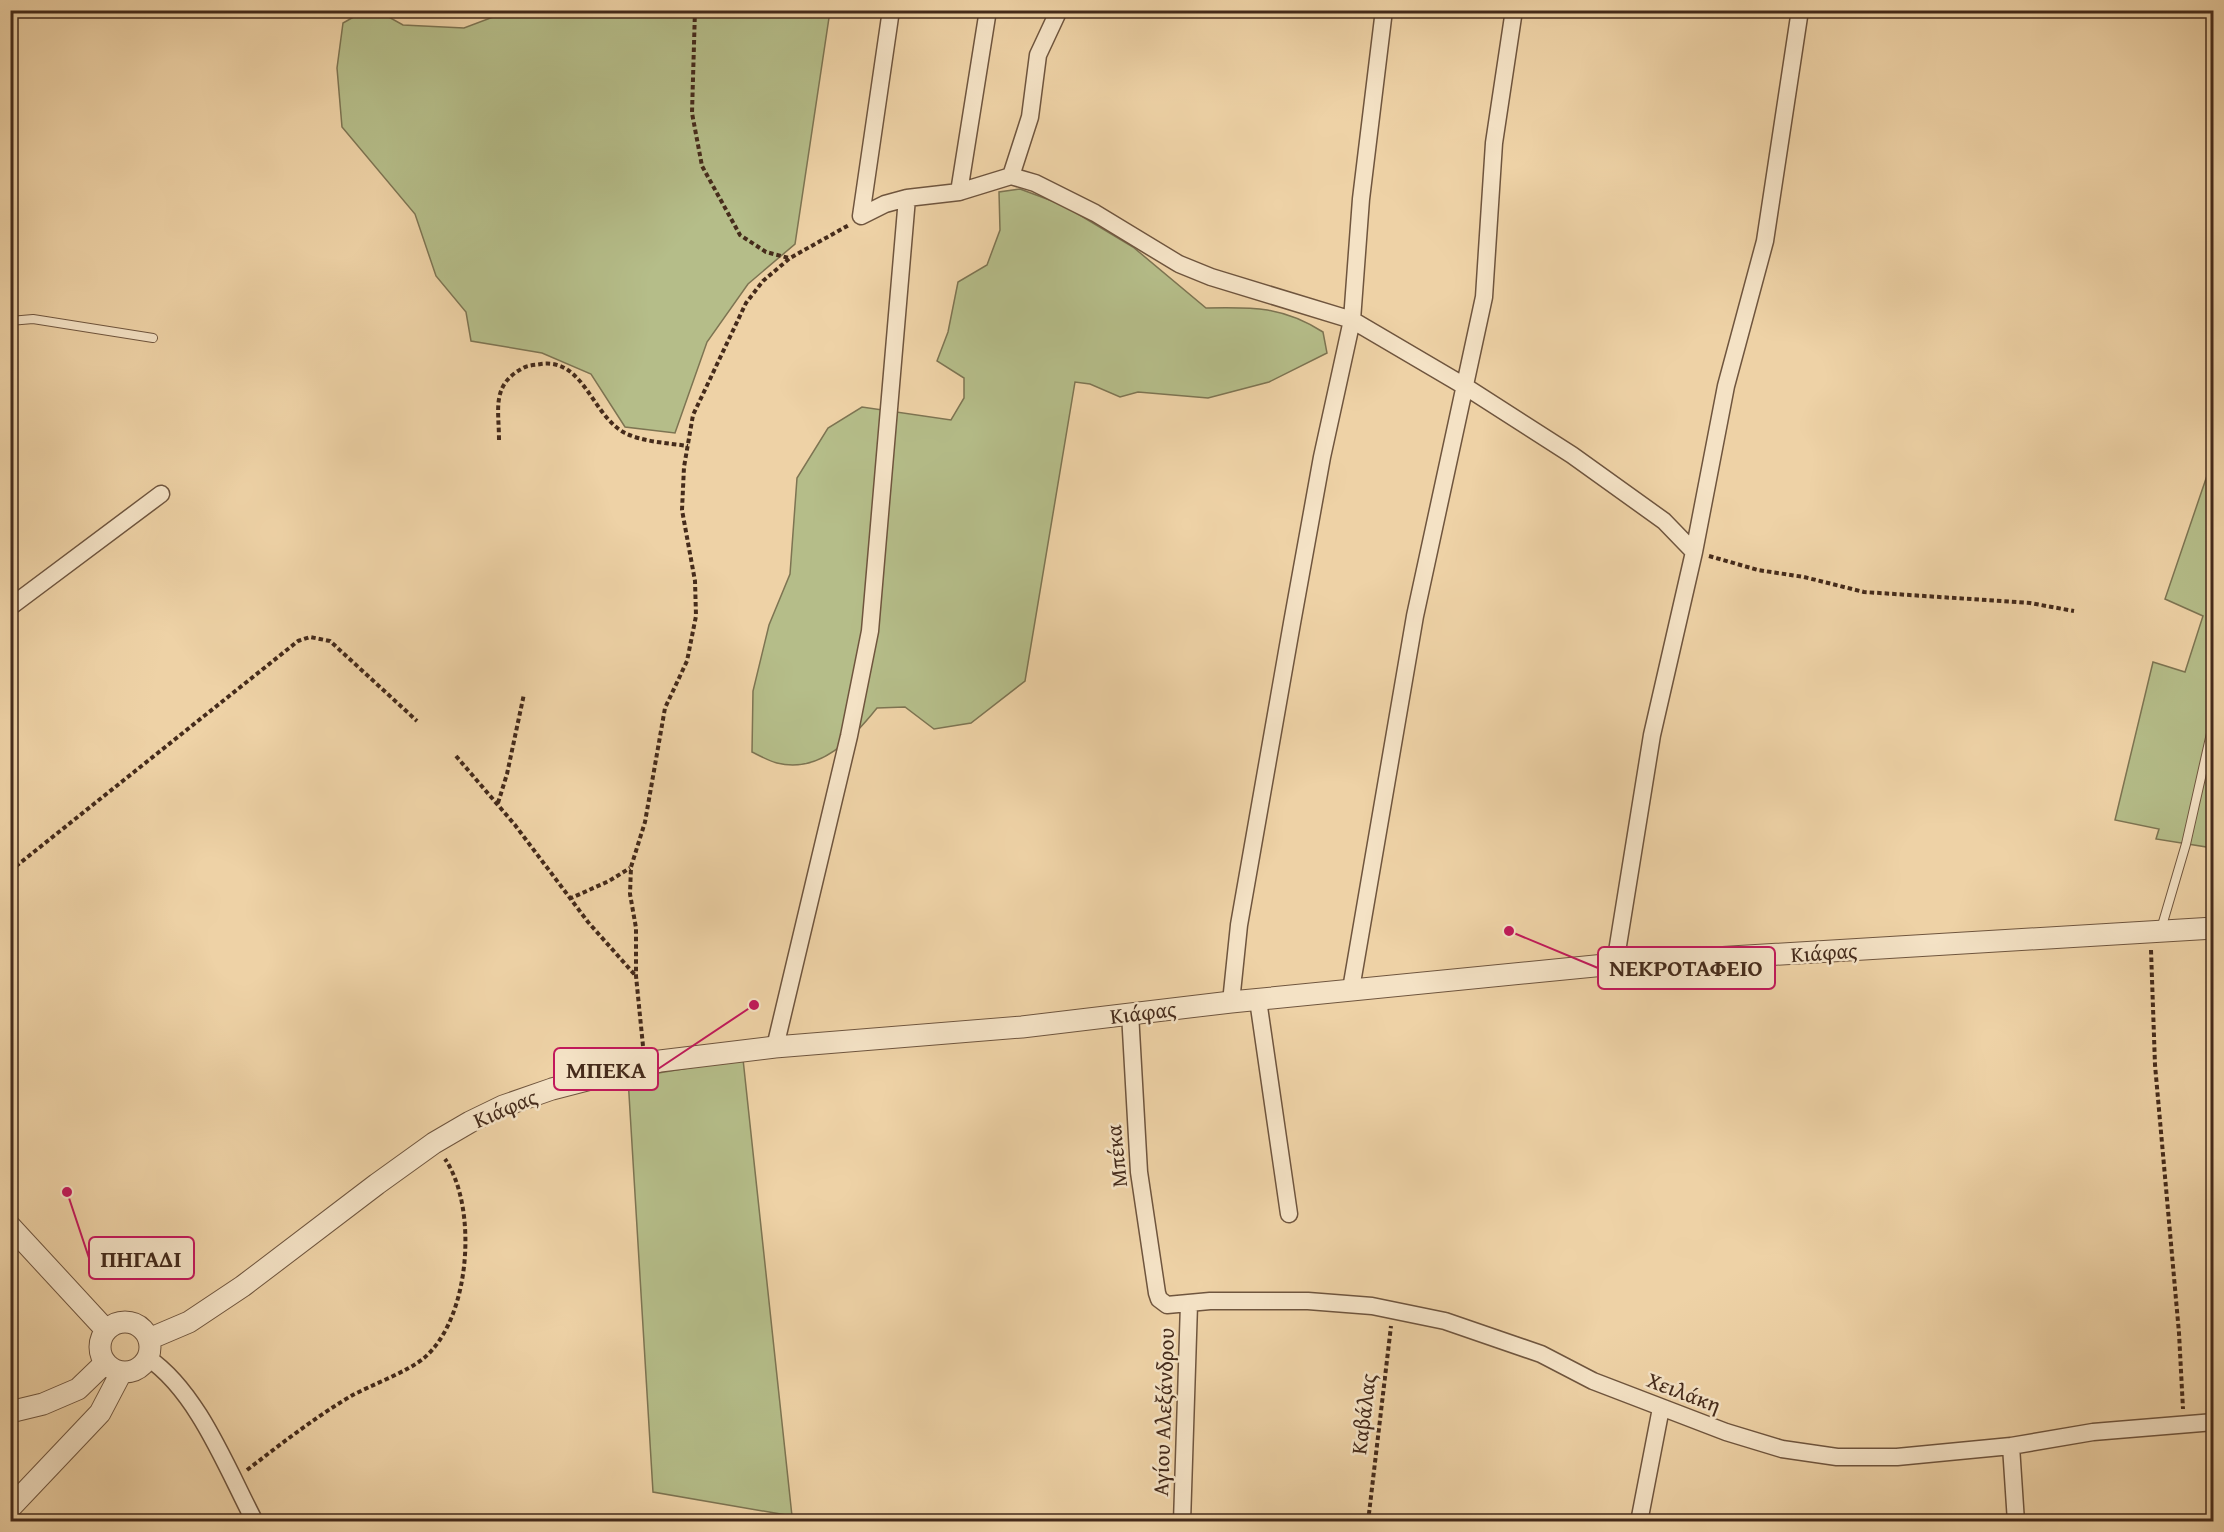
<svg xmlns="http://www.w3.org/2000/svg" width="2224" height="1532" viewBox="0 0 2224 1532" font-family="'Gentium Book Plus',serif">
  <style>
    .green { fill: #b5bd89; stroke: #7d7452; stroke-width: 1.5 }
    .lines { fill: none; stroke-linecap: round; stroke-linejoin: round }
    .service-casing { stroke: #6f553e; stroke-width: 10 }
    .minor-casing { stroke: #6f553e; stroke-width: 19 }
    .tertiary-casing { stroke: #6f553e; stroke-width: 23 }
    .path { stroke: #452b1b; stroke-width: 4; stroke-dasharray: 4.5 3; stroke-linecap: butt }
    .service { stroke: #f4e2c5; stroke-width: 8 }
    .minor { stroke: #f4e2c5; stroke-width: 16 }
    .tertiary { stroke: #f4e2c5; stroke-width: 21 }
    .labels { text-anchor: middle; dominant-baseline: central; stroke-width: 5; stroke-linejoin: round; paint-order: stroke }
    .street-label { font-size: 22px; fill: #452b1b; stroke: #f4e2c5 }
    .leader { fill: none; stroke: #c2185b; stroke-width: 2 }
    .callout-dot { fill: #c2185b; stroke: #f4e2c5; stroke-width: 2 }
    .callout { fill: #f4e2c5; stroke: #c2185b; stroke-width: 2 }
    .callout-label { font-size: 24px; text-anchor: middle; font-weight: bold; fill: #452b1b }
  </style>
  <rect width="100%" height="100%" fill="#eed2a6"/>
  <filter id="stains"><feTurbulence type="fractalNoise" baseFrequency=".00333" numOctaves="4"/><feColorMatrix values="0 0 0 0 .2 0 0 0 0 .09 0 0 0 0 .02 0 0 0 .5 -.17"/></filter>
  <radialGradient id="worn" r=".72"><stop offset=".6" stop-color="#630" stop-opacity="0"/><stop offset="1" stop-color="#630" stop-opacity=".3"/></radialGradient>
  <path class="green" d="M364,11H378L403,25L464,28L509,11H830L795,244L748,284L707,342L675,433L625,427L591,374L542,353L471,341L466,312L436,276L415,214L342,127L337,68L343,23Z
    M1020,189L1063,205L1133,247L1206,308C1252,307 1283,306 1323,332L1327,353L1269,382L1208,398L1138,392L1120,397L1090,384L1075,382L1025,681L971,723L934,729L905,707L877,708C853,738 820,774 777,763C769,761 760,756 752,752L753,691L769,625L790,574L797,478L828,428L862,407L951,420L964,398V378L937,361L948,332L958,282L987,265L1000,230L999,192Z
    M2213,458V848L2156,839L2159,829L2115,820L2153,662L2185,672L2203,616L2165,599Z
    M743,1059L792,1516L653,1492L628,1078Z"/>
  <g class="lines">
    <defs>
      <path id="service" d="M10,321L33,319L153,338
        M2161,929L2186,844L2214,720"/>
      <path id="minor" d="M1011,176L1030,117L1038,55L1059,10
        M959,192L1011,176L1035,183L1095,213L1179,264L1211,277L1352,320L1466,387L1572,455L1664,521L1694,552
        M907,198L959,192L988,10
        M10,607L161,494
        M1615,964L1652,735L1694,552L1726,386L1765,241L1800,10
        M1351,989L1415,616L1484,297L1494,143L1514,10
        M1258,1000L1289,1214
        M1231,1002L1239,925L1292,623L1322,457L1352,320L1361,199L1384,10
        M1130,1013L1139,1172L1157,1293L1159,1299L1167,1305L1210,1301H1308L1372,1306L1445,1321L1541,1354L1593,1381L1726,1432L1782,1449L1837,1457H1897L2011,1446L2093,1432L2214,1422
        M775,1047L849,736L870,631L907,198L885,204L861,216L891,10
        M148,1358C198,1392 227,1469 255,1522
        M2011,1446L2016,1522
        M1182,1522L1189,1304
        M1639,1522L1661,1408"/>
      <path id="tertiary" d="M10,1226L106,1330
        M100 1347a25 25 0 1 1 50 0a25 25 0 1 1-50 0Z
        M149,1339L189,1322L243,1286L377,1184L434,1143L470,1122L503,1106L552,1089L660,1061L775,1047L1022,1027L1231,1002L1615,964L2214,928
        M10,1412L43,1404L78,1389L105,1363
        M10,1508L100,1413L121,1373"/>
    </defs>
    <use href="#service" class="service-casing"/>
    <use href="#minor" class="minor-casing"/>
    <use href="#tertiary" class="tertiary-casing"/>
    <path class="path" d="M695,10L692,113L702,166L740,235L766,252L789,258
      M499,440C499,409 491,385 523,368C528,365 535,365 541,364C584,358 592,416 625,433C643,442 668,443 688,446
      M1709,556L1758,570L1804,577L1864,592L2030,603L2074,611
      M456,756L515,825L588,922L635,975
      M498,803L507,774L524,694
      M10,871L298,641L310,637L330,641L417,721
      M569,899L609,881L630,868
      M2151,950L2155,1065L2179,1333L2183,1409
      M643,1046L636,976V928L630,894L631,867L645,822L665,708L687,661L696,616L695,581L682,510L684,467L693,415L746,303L763,281L790,258L849,225
      M247,1470C281,1444 314,1418 351,1396C371,1385 407,1372 424,1358C471,1318 478,1207 445,1159
      M1368,1522L1391,1326"/>
    <use href="#service" class="service"/>
    <use href="#minor" class="minor"/>
    <use href="#tertiary" class="tertiary"/>
  </g>
  <g class="labels">
    <g class="street-label">
      <text transform="translate(1824 952) rotate(-4)">Κιάφας</text>
      <text transform="translate(1143 1012) rotate(-7)">Κιάφας</text>
      <text transform="translate(505 1108) rotate(-23)">Κιάφας</text>
      <text transform="translate(1116 1156) rotate(-96)">Μπέκα</text>
      <text transform="translate(1684 1392) rotate(21)">Χειλάκη</text>
      <text transform="translate(1163 1412) rotate(-88)">Αγίου Αλεξάνδρου</text>
      <text transform="translate(1363 1414) rotate(-83)">Καβάλας</text>
    </g>
  </g>
  <path class="leader" d="M1509 931L1598 968M754 1005L658 1069M67 1192L89 1258"/>
  <g class="callout-dot">
    <circle cx="1509" cy="931" r="6"/>
    <circle cx="754" cy="1005" r="6"/>
    <circle cx="67" cy="1192" r="6"/>
  </g>
  <g class="callout">
    <rect x="1598" y="947" width="177" height="42" rx="6"/>
    <rect x="554" y="1048" width="104" height="42" rx="6"/>
    <rect x="89" y="1237" width="105" height="42" rx="6"/>
  </g>
  <g class="callout-label">
    <text x="1686" y="976">ΝΕΚΡΟΤΑΦΕΙΟ</text>
    <text x="606" y="1078">ΜΠΕΚΑ</text>
    <text x="141" y="1267">ΠΗΓΑΔΙ</text>
  </g>
  <rect width="2224" height="1532" fill="none" stroke="#eed2a6" stroke-width="36"/>
  <rect x="12" y="12" width="2200" height="1508" fill="none" stroke="#452b1b" stroke-width="3"/>
  <rect x="18" y="18" width="2188" height="1496" fill="none" stroke="#452b1b" stroke-width="1.5"/>
  <rect width="100%" height="100%" filter="url(#stains)"/>
  <rect width="100%" height="100%" fill="url(#worn)"/>
</svg>
